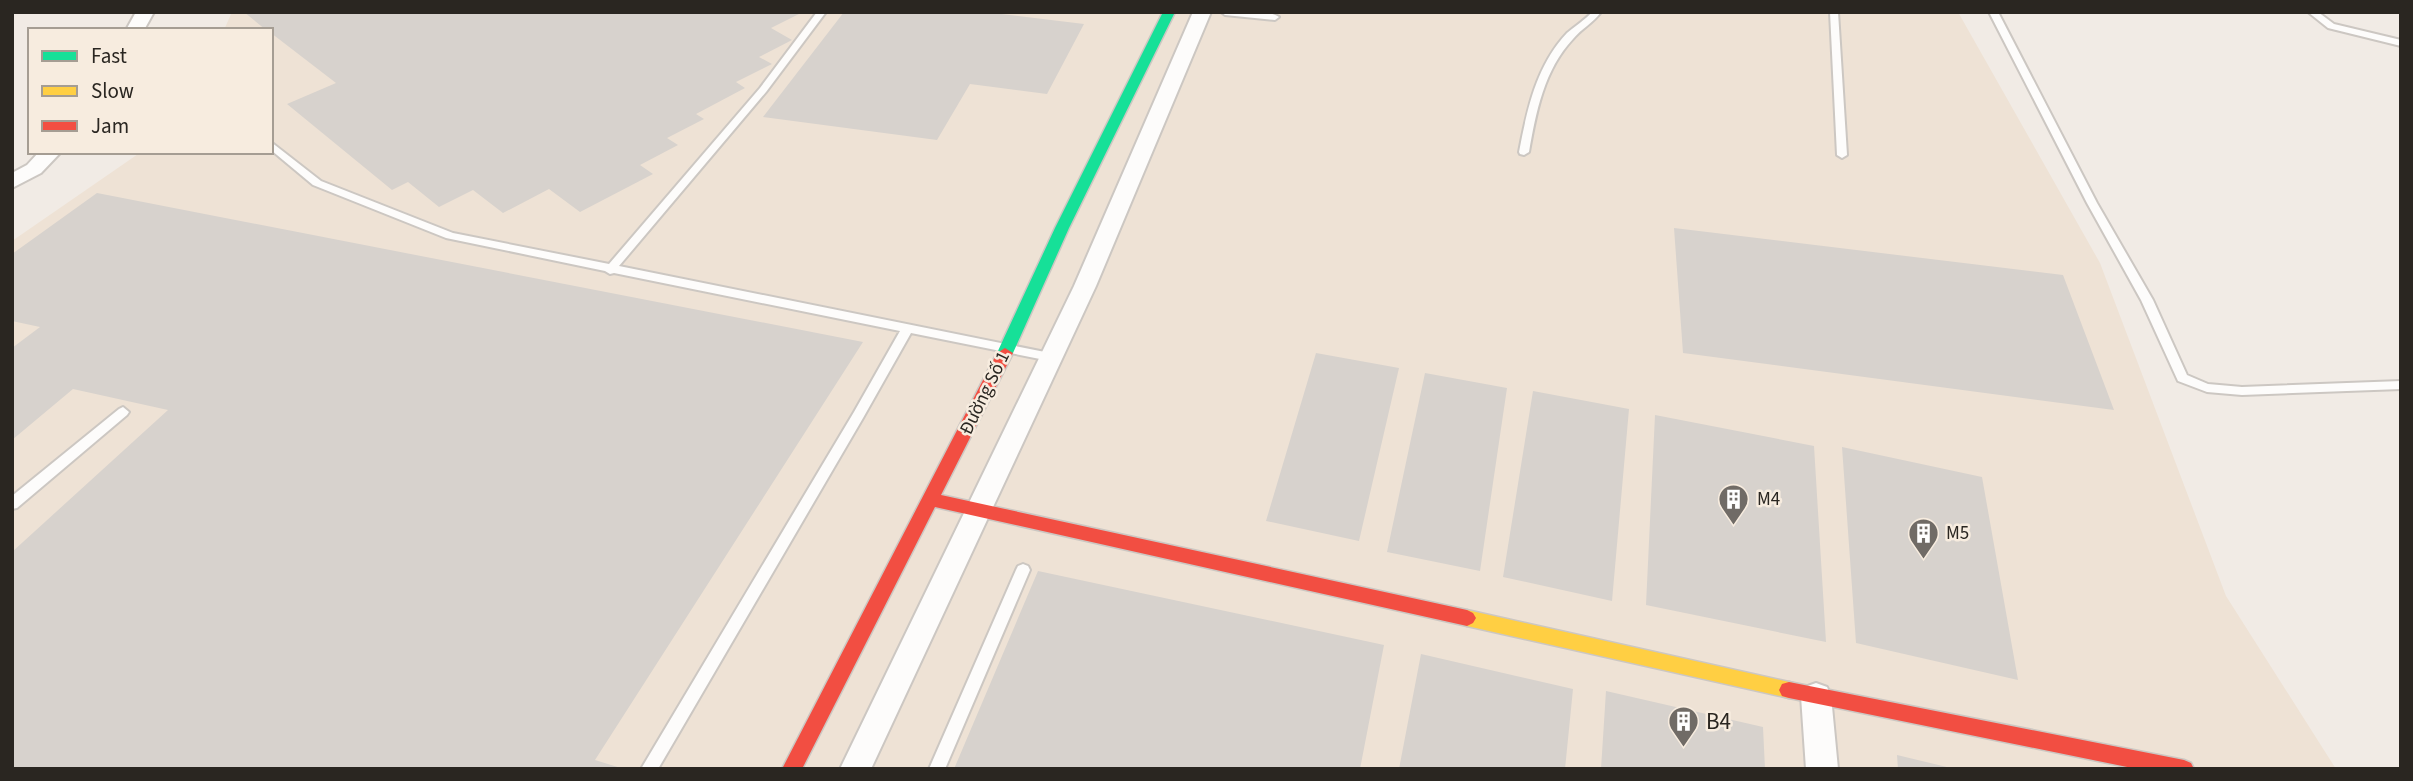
<svg xmlns="http://www.w3.org/2000/svg" width="2413" height="781" viewBox="0 0 2413 781" font-family="'Source Sans 3',sans-serif">
  <style>
    .built { fill: #eee2d5 }
    .building { fill: #d7d2cd }
    .lines { fill: none; stroke-linecap: round; stroke-linejoin: round }
    .lane-casing { stroke: #ccc7c2; stroke-width: 4 }
    .street-casing { stroke: #ccc7c2; stroke-width: 4 }
    .fast-casing { stroke: #ccc7c2; stroke-width: 3 }
    .slow-casing { stroke: #ccc7c2; stroke-width: 3 }
    .jam-casing { stroke: #ccc7c2; stroke-width: 3 }
    .lane { fill: #fdfcfb; fill-rule: evenodd }
    .street { fill: #fdfcfb; fill-rule: evenodd }
    .fast { fill: #16e098; fill-rule: evenodd }
    .slow { fill: #ffcf43; fill-rule: evenodd }
    .jam { fill: #f24e42; fill-rule: evenodd }
    .labels { text-anchor: middle; dominant-baseline: central; stroke-width: 5; stroke-linejoin: round; paint-order: stroke }
    .street-label { font-size: 19px; fill: #2a2621; stroke: #f7ecdf }
    .poi-label { font-size: 19px; fill: #2a2621; stroke: #f7ecdf; text-anchor: start }
    .near-poi-label { font-size: 23px; fill: #2a2621; stroke: #f7ecdf; text-anchor: start }
  </style>
  <rect width="100%" height="100%" fill="#f1ebe5"/>
  <path class="built" d="M232,12H1958L2100,263L2226,596L2336,769H12V241L141,152H271V30H224Z"/>
  <path class="building" d="M244,12H803L771,28L792,40L759,57L772,64L736,82L745,88L696,114L704,119L667,138L678,145L640,165L653,174L580,212L549,189L503,213L473,190L439,207L408,182L392,190L287,104L336,83L271,33V30H266Z
    M844,12H985L1084,24L1047,94L970,84L937,140L763,117Z
    M97,193L863,342L595,760L624,769H12V552L168,410L73,389L12,440V348L40,327L12,321V254Z
    M1674,228L2063,275L2114,410L1683,353Z
    M1316,353L1399,368L1359,541L1266,521Z
    M1425,373L1507,388L1480,571L1387,552Z
    M1533,391L1629,409L1612,601L1503,577Z
    M1655,415L1814,446L1826,642L1646,605Z
    M1842,447L1982,477L2018,680L1856,643Z
    M1038,571L1384,645L1360,769H954Z
    M1421,654L1573,689L1565,769H1399Z
    M1606,691L1763,727L1765,769H1601Z
    M1897,755L1951,768V769H1898Z"/>
  <g class="lines">
    <defs>
      <path id="lane" d="M817,12H826L766,92L619,266L1050,353L1056,357L1050,361L911,333L863,418L658,769H641L854,412L900,331L614,273L610,274L605,271L446,238L313,185L271,150V142L321,181L453,233L609,264L760,88Z
        M1221,12C1238,12 1264,8 1279,17L1275,20L1225,15Z
        M1592,12H1601C1593,23 1581,29 1573,39C1544,70 1536,112 1529,152L1524,155L1520,154L1519,152C1527,110 1536,66 1567,33C1575,26 1585,20 1592,12Z
        M1830,12H1838L1847,155L1842,158L1837,155Z
        M1989,12H1998L2097,203L2153,300L2187,375L2208,384L2242,387L2401,381V389L2242,395L2207,392L2178,381L2141,300L2087,203Z
        M2308,12H2318L2334,24L2401,40V46L2328,28Z
        M123,407L129,412L127,415L17,508L12,509V496L119,409Z
        M1023,564L1028,566L1030,570L945,769H929L1016,570L1018,566Z"/>
      <path id="street" d="M136,12H154L144,30H126Z
        M1193,12H1211L1096,286L871,769H840L1074,286Z
        M39,152H61L41,173L12,188V173L27,165Z
        M1816,683L1827,687L1831,696L1838,769H1806L1801,696L1805,687Z"/>
      <path id="fast" d="M1163,12H1175L1069,228L1013,353L1005,358L1000,357L997,353L1055,228Z"/>
      <path id="slow" d="M1467,610L1789,682L1796,684L1799,690L1796,696L1789,698L1467,626L1461,623L1458,618L1461,613Z"/>
      <path id="jam" d="M1005,348L1013,353L941,495L1467,610L1473,613L1476,618L1473,623L1467,626L935,507L802,769H782L997,353Z
        M1789,682L2184,760L2191,763L2194,769H2137L1789,698L1782,696L1779,690L1782,684Z"/>
    </defs>
    <use href="#lane" class="lane-casing"/>
    <use href="#street" class="street-casing"/>
    <use href="#fast" class="fast-casing"/>
    <use href="#slow" class="slow-casing"/>
    <use href="#jam" class="jam-casing"/>
    <use href="#lane" class="lane"/>
    <use href="#street" class="street"/>
    <use href="#fast" class="fast"/>
    <use href="#slow" class="slow"/>
    <use href="#jam" class="jam"/>
  </g>
  <defs>
    <symbol id="building-pin" viewBox="-11 -11 22 30"><path d="M0 17L-7.5 6A9.5 9.5 0 1 1 7.5 6Z" fill="#706b66" stroke="#f7ecdf"/><path d="M-4-6H4V6H1V3H-1V6H-4ZM-2.5-4.3h1.7v1.8h-1.7ZM.8-4.3h1.7v1.8H.8ZM-2.5-1h1.7V.8h-1.7ZM.8-1h1.7V.8H.8Z" fill="#fff"/></symbol>
  </defs>
  <g fill-rule="evenodd">
    <use href="#building-pin" x="1716" y="482" width="35" height="47"/>
    <use href="#building-pin" x="1906" y="516" width="35" height="47"/>
    <use href="#building-pin" x="1666" y="704" width="35" height="47"/>
  </g>
  <g class="labels">
    <g class="street-label">
      <text transform="translate(985 393) rotate(-64)">Đường Số 1</text>
    </g>
    <g class="poi-label">
      <text x="1757" y="499">M4</text>
      <text x="1946" y="533">M5</text>
    </g>
    <g class="near-poi-label">
      <text x="1706" y="721">B4</text>
    </g>
  </g>
  <rect width="2413" height="781" fill="none" stroke="#2a2621" stroke-width="28"/>
  <rect x="28" y="28" width="245" height="126" fill="#f7ecdf" stroke="#a59d93" stroke-width="2"/>
  <rect x="42" y="51" width="35" height="10" fill="#16e098" stroke="#a59d93" stroke-width="2"/>
  <text x="91" y="63" font-size="21" fill="#2a2621">Fast</text>
  <rect x="42" y="86" width="35" height="10" fill="#ffcf43" stroke="#a59d93" stroke-width="2"/>
  <text x="91" y="98" font-size="21" fill="#2a2621">Slow</text>
  <rect x="42" y="121" width="35" height="10" fill="#f24e42" stroke="#a59d93" stroke-width="2"/>
  <text x="91" y="133" font-size="21" fill="#2a2621">Jam</text>
</svg>
